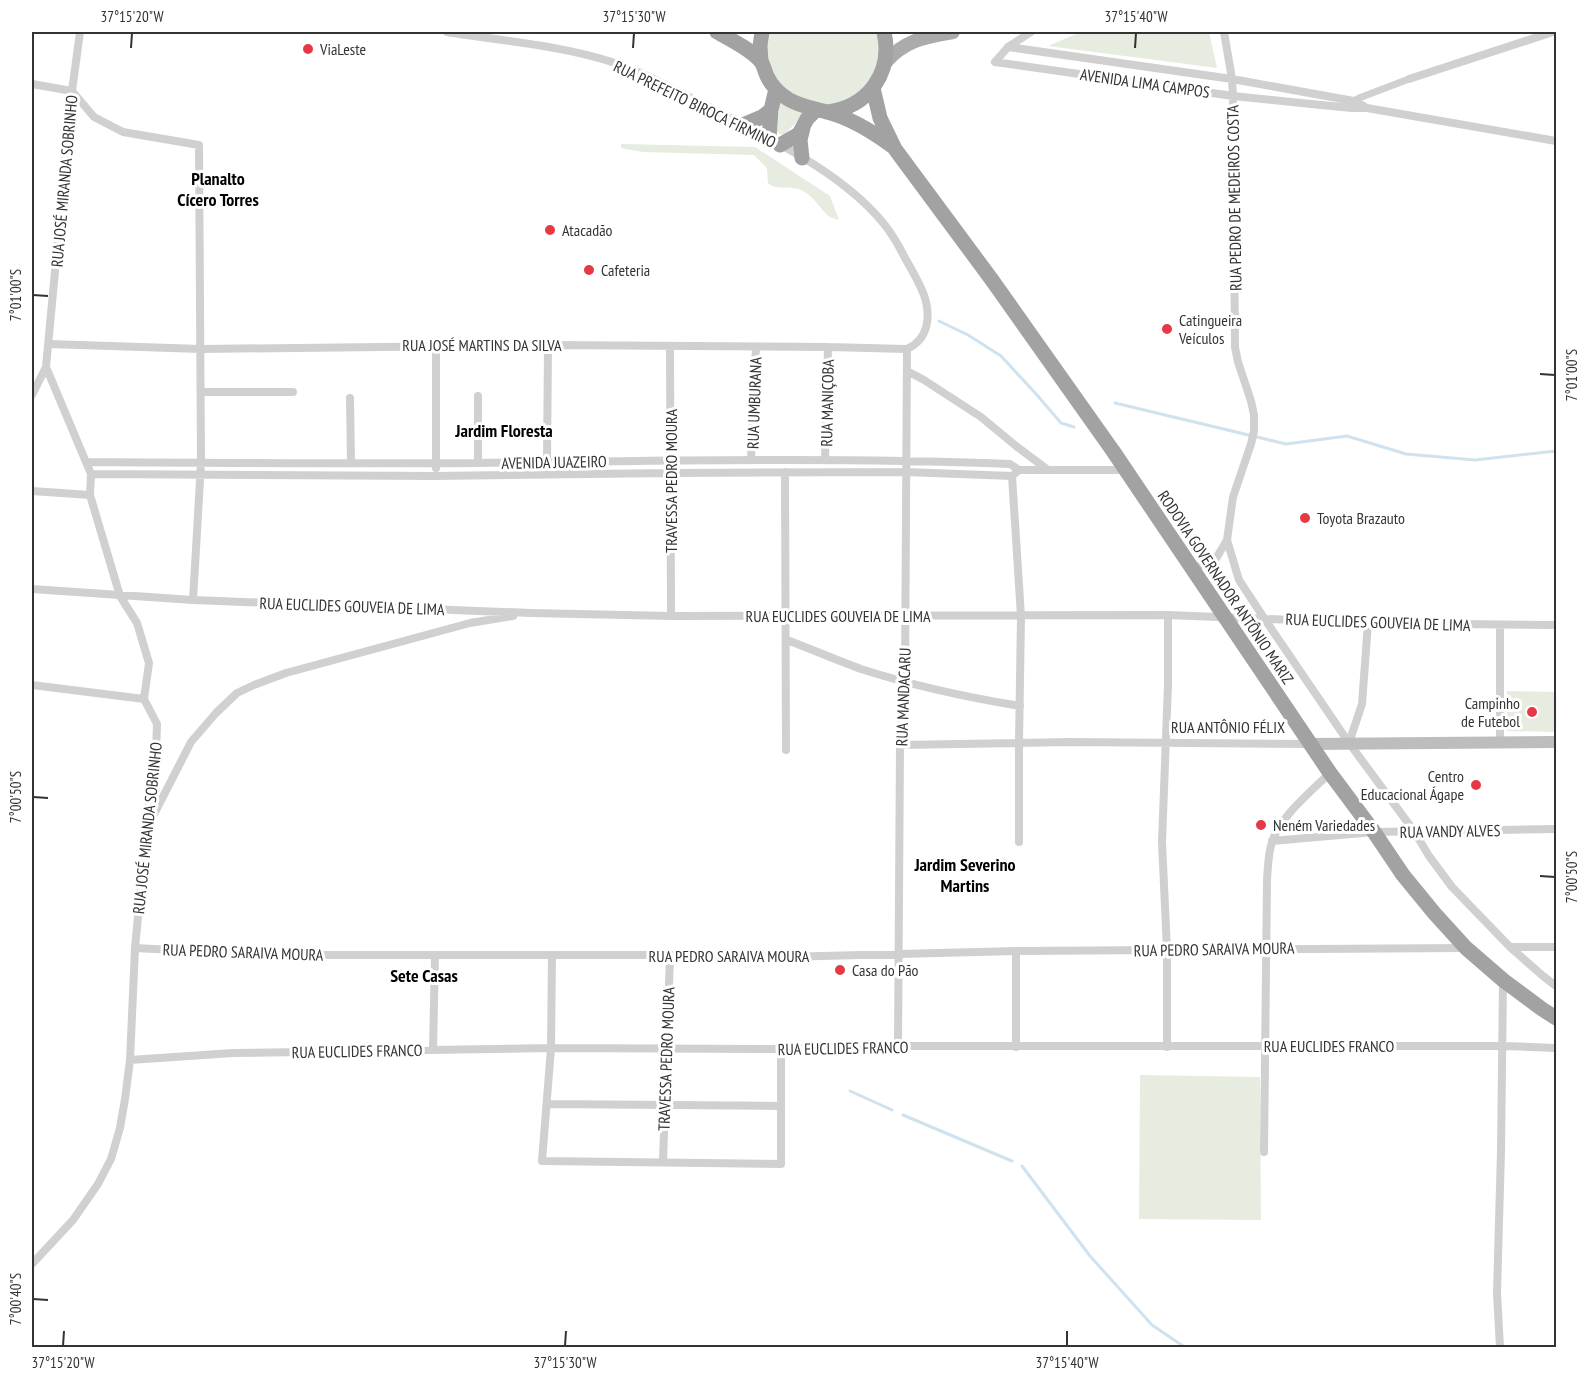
<svg xmlns="http://www.w3.org/2000/svg" width="1588" height="1379" viewBox="0 0 1588 1379" font-family="'PT Sans Narrow',sans-serif">
  <style>
    .green { fill: #e6ecdf }
    .lines { fill: none; stroke-linecap: round; stroke-linejoin: round }
    .stream { stroke: #cfe2ee; stroke-width: 3 }
    .pedestrian { stroke: #d0d0d0; stroke-width: 7 }
    .minor { stroke: #d0d0d0; stroke-width: 8 }
    .secondary { stroke: #bdbdbd; stroke-width: 12 }
    .primary { stroke: #ababab; stroke-width: 14 }
    .trunk { stroke: #a2a2a2; stroke-width: 15 }
    .ticks { fill: none; stroke: #333; stroke-width: 2 }
    .poi-dot { fill: #e63946; stroke: #fff; stroke-width: 2 }
    .labels { text-anchor: middle; dominant-baseline: central; stroke-width: 6; stroke-linejoin: round; paint-order: stroke }
    .poi-label { font-size: 16px; fill: #333; stroke: #fff; text-anchor: start }
    .street-label { font-size: 16px; fill: #333; stroke: #fff }
    .neighbourhood-label { font-size: 18px; font-weight: bold; fill: #000; stroke: #fff }
    .neatline { fill: none; stroke: #333; stroke-width: 2 }
    .ticks-label { font-size: 15px; text-anchor: middle; fill: #333 }
  </style>
  <rect width="100%" height="100%" fill="#fff"/>
  <path class="green" d="M770,32H877L881,54L870,82L859,93L845,101L830,105L800,100L776,80L769,66L767,51Z
    M1081,32H1209L1217,68L1048,46Z
    M780,101L805,113L784,135L779,134L777,131Z
    M621,144L755,147L830,196L839,220L830,217L826,214C819,206 811,194 801,190C790,185 777,191 768,183L767,168L754,155L643,152L621,148Z
    M1507,691L1556,692V732L1507,731Z
    M1140,1075L1260,1077L1261,1220L1139,1219Z"/>
  <g class="lines">
    <path class="stream" d="M939,321L968,335L1001,356L1037,395L1061,423L1074,427
      M1115,403L1286,444L1347,436L1406,454L1475,460L1556,451
      M850,1091L892,1110
      M903,1115L1012,1161
      M1022,1166L1090,1256L1152,1325L1186,1348"/>
    <path class="pedestrian" d="M1353,105L1354,101L1359,98L1409,79"/>
    <path class="minor" d="M1224,32L1232,79L1233,96L1235,347L1238,362L1251,401L1254,415V431L1251,444L1233,497L1227,540L1239,580L1264,618L1349,743L1414,831L1429,856L1452,887L1510,947L1543,976L1556,986
      M1008,47L1232,79L1354,101L1364,106
      M995,62L1233,96L1301,103L1352,108H1367L1556,141
      M995,62L1008,47L1031,32
      M1409,79L1553,32
      M32,84L72,91L94,117L123,132L199,145L201,463L193,600
      M49,344L201,349L548,345L828,347L907,349C929,339 931,316 924,295C919,282 912,270 905,258C899,246 892,234 884,224C841,171 766,137 707,106C676,91 645,72 612,62C559,45 502,41 447,32
      M670,346L671,616
      M907,371L924,380L981,417L1016,446L1048,470
      M202,392H293
      M32,395L46,367L72,91L80,32
      M350,398L351,463
      M825,459L828,347
      M751,460L756,347
      M547,461L548,345
      M86,462C216,463 346,464 476,463C655,461 832,457 1010,464L1019,470H1125
      M478,463V396
      M436,468V345
      M785,472L786,750
      M91,474L435,476L671,473L906,472L1012,476L1019,470
      M1012,476L1021,616L1019,743V842
      M32,491L90,495
      M1191,568L1214,562L1227,540
      M32,589L193,600L531,613L671,616L1168,615L1368,623L1556,625
      M787,640C811,649 836,660 861,669C914,686 965,697 1020,706
      M32,685L144,699
      M1349,743L1362,704L1368,623
      M1500,743V625
      M900,745L1070,742L1310,744
      M149,824L191,742L216,713L237,693L254,685L286,673L470,623L513,616
      M1272,841L1374,832L1556,829
      M1510,947H1556
      M135,948L268,955H670L783,957L1016,951L1465,948
      M552,955L551,1048L542,1161L781,1164V1049
      M898,1046L900,745L905,682L907,349
      M1016,1047V951
      M1167,1047V950L1162,842L1168,684V615
      M433,1050L435,956
      M130,1060L233,1053L551,1048L781,1049L898,1046H1503L1556,1048
      M547,1104L781,1106
      M1264,1152L1267,880C1268,867 1268,854 1272,842C1280,817 1311,791 1330,773
      M663,1162L670,955
      M32,1264L73,1220L98,1184L111,1159L120,1128L125,1099L130,1060L135,948L150,791L156,753L157,724L144,699L149,663L137,623L120,596L90,495L91,474L46,367
      M1500,1348L1497,1293L1501,1151L1503,981"/>
    <path class="secondary" d="M1310,744L1556,742"/>
    <path class="primary" d="M885,63C904,40 925,37 953,32"/>
    <path class="trunk" d="M717,32C730,39 754,51 762,63C764,67 765,72 767,76C771,85 780,94 788,99C801,107 814,108 827,112C851,118 873,132 892,146
      M761,62L760,46L762,32
      M873,88L880,118L895,149L992,280L1113,451L1330,773L1374,832L1403,875L1435,914L1466,948L1503,980L1542,1009L1556,1018
      M827,112C869,107 893,72 884,32
      M743,125L762,117L771,110
      M769,139L771,110L776,89
      M780,145L799,134L807,119L816,110
      M802,158L800,140L803,128"/>
  </g>
  <path class="ticks" d="M131,48L132,33M633,48L634,33M1135,48L1136,33M33,295L48,296M1540,374L1555,375M33,797L48,798M1540,876L1555,877M33,1299L48,1300M63,1346L64,1331M565,1346L566,1331M1067,1346V1331"/>
  <g class="poi-dot">
    <circle cx="308" cy="49" r="6"/>
    <circle cx="550" cy="230" r="6"/>
    <circle cx="589" cy="270" r="6"/>
    <circle cx="1167" cy="329" r="6"/>
    <circle cx="1305" cy="518" r="6"/>
    <circle cx="1532" cy="712" r="6"/>
    <circle cx="1476" cy="785" r="6"/>
    <circle cx="1261" cy="825" r="6"/>
    <circle cx="840" cy="970" r="6"/>
  </g>
  <g class="labels">
    <g class="poi-label">
      <text x="320" y="49">ViaLeste</text>
      <text x="562" y="230">Atacadão</text>
      <text x="601" y="270">Cafeteria</text>
      <text x="1179" y="320">Catingueira<tspan x="1179" dy="18">Veículos</tspan></text>
      <text x="1317" y="518">Toyota Brazauto</text>
      <text x="1520" y="703" text-anchor="end">Campinho<tspan x="1520" dy="18">de Futebol</tspan></text>
      <text x="1464" y="776" text-anchor="end">Centro<tspan x="1464" dy="18">Educacional Ágape</tspan></text>
      <text x="1273" y="825">Neném Variedades</text>
      <text x="852" y="970">Casa do Pão</text>
    </g>
    <g class="street-label">
      <text transform="translate(1145 83) rotate(8)">AVENIDA LIMA CAMPOS</text>
      <text transform="translate(695 104) rotate(26)">RUA PREFEITO BIROCA FIRMINO</text>
      <text transform="translate(64 181) rotate(-85)">RUA JOSÉ MIRANDA SOBRINHO</text>
      <text transform="translate(1234 198) rotate(-91)">RUA PEDRO DE MEDEIROS COSTA</text>
      <text x="482" y="345">RUA JOSÉ MARTINS DA SILVA</text>
      <text transform="translate(754 403) rotate(-88)">RUA UMBURANA</text>
      <text transform="translate(827 403) rotate(-89)">RUA MANIÇOBA</text>
      <text transform="translate(554 462) rotate(-1)">AVENIDA JUAZEIRO</text>
      <text transform="translate(671 481) rotate(-90)">TRAVESSA PEDRO MOURA</text>
      <text transform="translate(1226 587) rotate(56)">RODOVIA GOVERNADOR ANTÔNIO MARIZ</text>
      <text transform="translate(352 606) rotate(2)">RUA EUCLIDES GOUVEIA DE LIMA</text>
      <text x="838" y="616">RUA EUCLIDES GOUVEIA DE LIMA</text>
      <text transform="translate(1378 622) rotate(2)">RUA EUCLIDES GOUVEIA DE LIMA</text>
      <text transform="translate(903 697) rotate(-88)">RUA MANDACARU</text>
      <text x="1228" y="727">RUA ANTÔNIO FÉLIX</text>
      <text transform="translate(147 828) rotate(-84)">RUA JOSÉ MIRANDA SOBRINHO</text>
      <text transform="translate(1450 831) rotate(-1)">RUA VANDY ALVES</text>
      <text transform="translate(1214 949) rotate(-1)">RUA PEDRO SARAIVA MOURA</text>
      <text transform="translate(243 952) rotate(2)">RUA PEDRO SARAIVA MOURA</text>
      <text x="729" y="956">RUA PEDRO SARAIVA MOURA</text>
      <text x="1329" y="1046">RUA EUCLIDES FRANCO</text>
      <text transform="translate(843 1048) rotate(-1)">RUA EUCLIDES FRANCO</text>
      <text transform="translate(357 1051) rotate(-1)">RUA EUCLIDES FRANCO</text>
      <text transform="translate(666 1059) rotate(-88)">TRAVESSA PEDRO MOURA</text>
    </g>
    <g class="neighbourhood-label">
      <text x="218" y="178">Planalto<tspan x="218" dy="21">Cícero Torres</tspan></text>
      <text x="504" y="430">Jardim Floresta</text>
      <text x="965" y="864">Jardim Severino<tspan x="965" dy="21">Martins</tspan></text>
      <text x="424" y="975">Sete Casas</text>
    </g>
  </g>
  <rect width="1588" height="1379" fill="none" stroke="#ffffff" stroke-width="66"/>
  <rect x="33" y="33" width="1522" height="1313" class="neatline"/>
  <g class="ticks-label">
    <text x="132" y="22">37°15'20"W</text>
    <text x="634" y="22">37°15'30"W</text>
    <text x="1136" y="22">37°15'40"W</text>
    <text transform="translate(16 295) rotate(-90)" y="5">7°01'00"S</text>
    <text transform="translate(1572 375) rotate(-90)" y="5">7°01'00"S</text>
    <text transform="translate(16 797) rotate(-90)" y="5">7°00'50"S</text>
    <text transform="translate(1572 877) rotate(-90)" y="5">7°00'50"S</text>
    <text transform="translate(16 1299) rotate(-90)" y="5">7°00'40"S</text>
    <text x="63" y="1368">37°15'20"W</text>
    <text x="565" y="1368">37°15'30"W</text>
    <text x="1067" y="1368">37°15'40"W</text>
  </g>
</svg>
